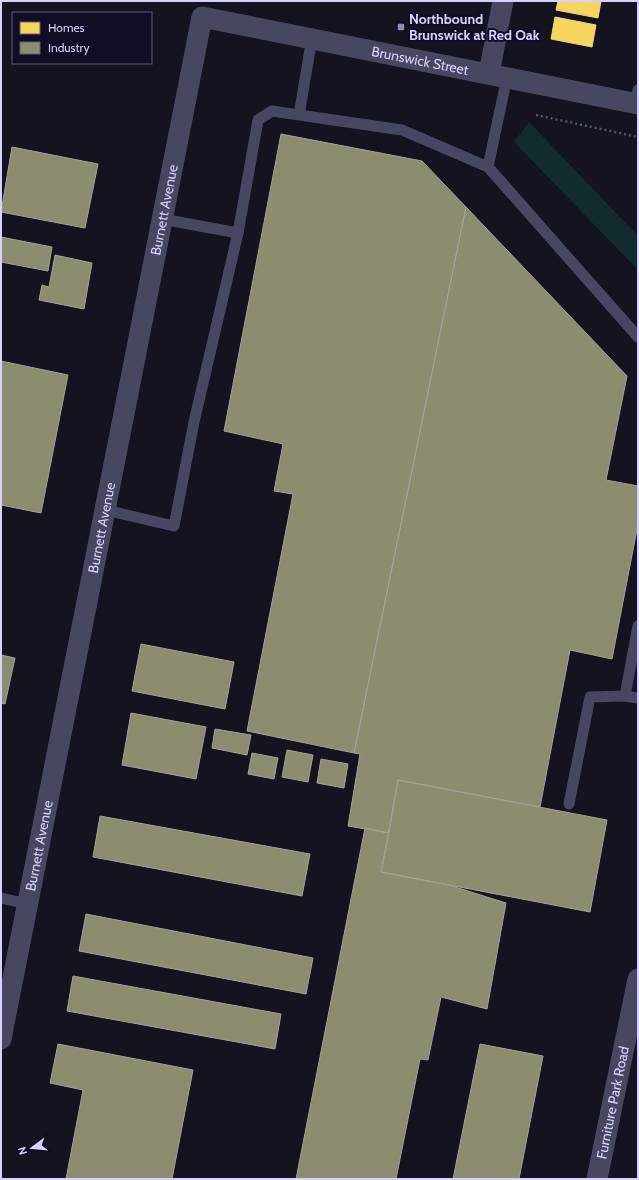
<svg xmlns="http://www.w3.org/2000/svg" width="639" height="1180" viewBox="0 0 639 1180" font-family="Cabin,sans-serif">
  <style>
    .green { fill: #112c2c }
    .homes { fill: #f6d55c; stroke: #ecd48d }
    .industry { fill: #8c8c6e; stroke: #a2a19a }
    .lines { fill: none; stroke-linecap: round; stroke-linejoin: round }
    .path { stroke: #4a5a6a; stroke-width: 2.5; stroke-dasharray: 2 3; stroke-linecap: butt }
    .lane { stroke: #484761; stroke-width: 11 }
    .street { stroke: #484761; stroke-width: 21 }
    .poi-dot { fill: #928eb1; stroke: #110d25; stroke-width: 1.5 }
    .labels { text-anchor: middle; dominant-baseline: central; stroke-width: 4; stroke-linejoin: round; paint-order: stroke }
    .poi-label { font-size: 14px; font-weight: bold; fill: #d6d1ff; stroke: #110d25; text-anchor: start }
    .street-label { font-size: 14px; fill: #d6d1ff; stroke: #110d25 }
  </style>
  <rect width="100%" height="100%" fill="#14131f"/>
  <path class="green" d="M529,122L638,236V270L514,142Z"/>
  <path class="homes" d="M558,1H601L598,18L556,10Z
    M555,17L596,25L592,47L551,39Z"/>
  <path class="industry" d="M281,134L422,161L466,207L354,753L247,731L293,494L274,491L283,444L224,431Z
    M12,147L98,164L85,228L1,212Z
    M466,207L627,376L606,480L638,486V524L612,659L570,650L540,807L398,780L389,833L348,826L360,754L354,753Z
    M1,237L52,247L48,271L1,262Z
    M55,255L92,263L84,309L39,300L42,285L49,287Z
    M1,361L68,375L41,513L1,505Z
    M141,644L234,662L225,709L132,691Z
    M1,655L15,658L5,704L1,703Z
    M131,713L206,727L196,779L122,765Z
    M215,729L251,735L247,755L212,748Z
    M287,750L313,755L308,782L282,777Z
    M252,753L278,758L274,779L248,774Z
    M321,759L348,764L344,788L317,783Z
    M398,780L607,820L590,912L381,872Z
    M100,816L310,854L302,896L93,857Z
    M365,828L389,833L381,872L449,885L506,903L487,1009L441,997L428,1060L420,1059L396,1179H296Z
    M86,914L313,958L306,994L79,951Z
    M73,976L281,1014L275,1049L67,1011Z
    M58,1044L193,1070L172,1179H66L83,1090L50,1083Z
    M480,1044L543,1056L519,1179H453Z"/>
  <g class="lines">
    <path class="path" d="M536,115L638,137"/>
    <path class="lane" d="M635,103L638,90
      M299,115L312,38
      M488,167L507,77
      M162,219L238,233L258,120L272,111L402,130L488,167L638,337
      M105,510L174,526L194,422L238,233
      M638,626L625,696L638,698
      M569,804L590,697L625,696
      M1,898L28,904"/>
    <g class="street">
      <path d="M489,73L503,1"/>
      <path id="s1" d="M1,1039L202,17L638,104"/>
      <path id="s2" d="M597,1179L638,979"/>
    </g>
  </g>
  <rect class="poi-dot" x="397" y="23" width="8" height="8" rx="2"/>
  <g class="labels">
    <g class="poi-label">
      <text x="409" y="19">Northbound<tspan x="409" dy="16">Brunswick at Red Oak</tspan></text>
    </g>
    <g class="street-label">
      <text stroke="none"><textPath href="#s1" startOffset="1264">Brunswick Street</textPath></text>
      <text stroke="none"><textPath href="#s1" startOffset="845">Burnett Avenue</textPath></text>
      <text stroke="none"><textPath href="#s1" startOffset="521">Burnett Avenue</textPath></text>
      <text stroke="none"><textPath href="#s1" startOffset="197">Burnett Avenue</textPath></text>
      <text stroke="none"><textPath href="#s2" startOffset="78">Furniture Park Road</textPath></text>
    </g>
  </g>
  <rect width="639" height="1180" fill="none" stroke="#d6d1ff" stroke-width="4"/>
  <rect x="12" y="12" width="140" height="52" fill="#110d25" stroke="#605b7c"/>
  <rect x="20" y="22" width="20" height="12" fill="#f6d55c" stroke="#605b7c"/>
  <text x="48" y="32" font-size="12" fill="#d6d1ff">Homes</text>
  <rect x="20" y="42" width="20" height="12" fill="#8c8c6e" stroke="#605b7c"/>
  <text x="48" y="52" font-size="12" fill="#d6d1ff">Industry</text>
  <g transform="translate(32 1148) rotate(254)" stroke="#110d25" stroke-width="3" paint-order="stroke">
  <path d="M0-3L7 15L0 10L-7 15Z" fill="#d6d1ff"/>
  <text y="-6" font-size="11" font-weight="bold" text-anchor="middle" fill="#d6d1ff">N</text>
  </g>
</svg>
